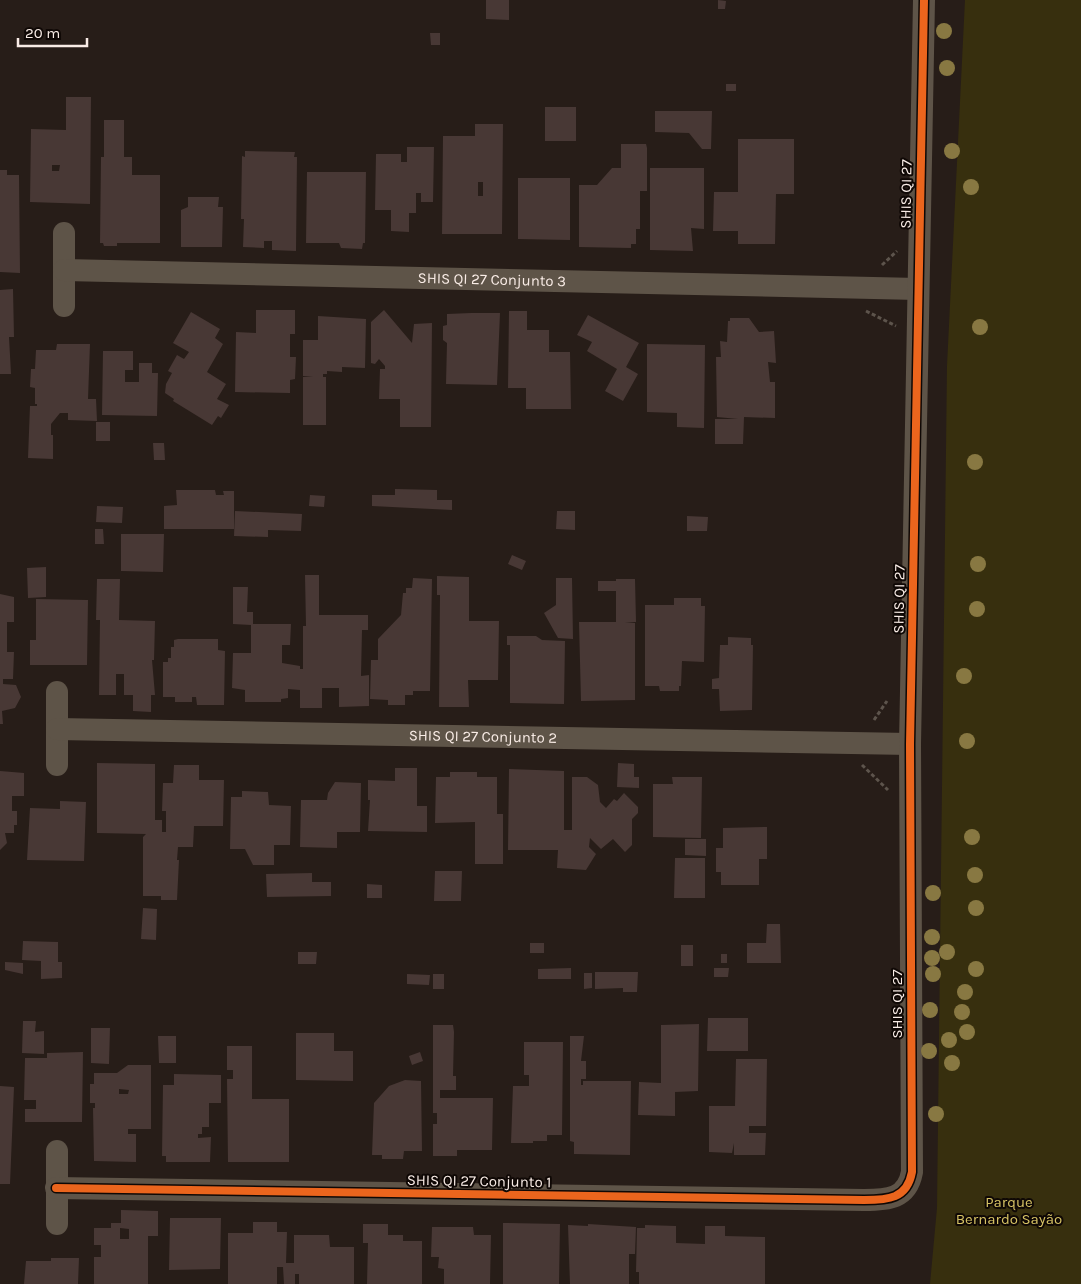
<svg xmlns="http://www.w3.org/2000/svg" width="1081" height="1284" viewBox="0 0 1081 1284" font-family="Karla,sans-serif">
  <style>
    .green { fill: #372f0e }
    .building { fill: #483835; fill-rule: evenodd }
    .lines { fill: none; stroke-linecap: round; stroke-linejoin: round }
    .path { stroke: #5d544c; stroke-width: 3; stroke-dasharray: 4 2.5; stroke-linecap: butt }
    .minor { stroke: #5e5448; stroke-width: 22 }
    .cycleway-casing { stroke: #0f0805; stroke-width: 11 }
    .cycleway { stroke: #eb651d; stroke-width: 8 }
    .tree { fill: #887842 }
    .labels { text-anchor: middle; dominant-baseline: central; stroke-width: 4; stroke-linejoin: round; paint-order: stroke }
    .street-label { font-size: 15px; fill: #f9ece6; stroke: #0f0805 }
    .park-label { font-size: 15px; fill: #d7c365; stroke: #0f0805 }
  </style>
  <rect width="100%" height="100%" fill="#271d18"/>
  <path class="green" d="M965,0H1081V1284H930L937,1208L947,366Z"/>
  <path class="building" d="M486,0H509V20L486,19Z
    M718,0L726,1L725,9H718Z
    M430,33H440V45H431Z
    M726,84H736V91H726Z
    M66,97H91L90,204L30,202L31,129L66,130ZM52,165H60L59,171H52Z
    M545,107H576V141H545Z
    M655,111H712L711,149H702L689,133L655,132Z
    M104,120H124V157H132V175H160V243H117V246H104L103,243H100L101,157H104Z
    M475,124H503L502,234H442L443,136H475ZM478,182H483V196H478Z
    M738,139H794V194H776L775,244H738V231H713L714,192H738Z
    M621,144H646L647,148V191H640V229H636V244H631V248L579,247V185H597L612,168H621Z
    M407,147H434L433,202H421V193H416V213H409V232L391,231V210H375L376,154H401V162H407Z
    M245,151L295,152L294,157H297L296,251L272,250V241H264V248L243,247L244,219H241L242,156L245,157Z
    M650,168H704V229L691,228L693,251L650,250Z
    M0,170H7V175H19L20,273L0,272Z
    M307,172H366L365,243H363L362,249L341,248L339,243H306Z
    M518,178H570V240L518,239Z
    M188,197H219L218,207H223L222,247H181V210L188,207Z
    M13,289L14,337H9L11,374H0V290Z
    M256,310H295V334H290V357H296L295,379L290,380V393L235,392L236,332L256,333Z
    M384,310L412,343L414,324L432,323L431,427H400V399H379L380,369H385V366L379,359L375,364L371,363V322Z
    M509,311H527V330H549V352H570L571,409H526V388H508Z
    M191,312L220,329L215,338L223,344L207,372L226,384L217,399L229,405L221,418L218,416L212,425L173,401L174,399L165,393L166,384L172,373L168,371L177,355L184,359L189,352L173,343Z
    M471,313H500L497,385L446,384L447,343L443,340V326L447,325V314Z
    M588,315L639,343L626,367L638,374L623,401L605,391L617,369L587,351L592,342L577,335Z
    M318,316L366,319L365,368L342,367V372L327,371V374H323V377H326V425H303V377L313,376H303V340H318Z
    M730,318H749L759,332L774,331L776,363L768,362L770,382H775V418L744,417L743,444H715V419H738L717,417L716,357H721L720,341L727,342L728,321H730Z
    M57,344H90L88,399H96L97,421L68,420V413H60L51,424V435H53V459L28,458L30,406H37V404H35V388L30,387L31,369H35L36,350H56Z
    M647,344L705,345L704,428L677,427V413L647,412Z
    M103,351H133V370H125V382H139V363H152V373H158L157,416L102,415Z
    M96,422H110V441H96Z
    M153,443H164L165,460H154Z
    M395,489L437,490V500H452V510L372,506V495H395Z
    M176,490H215L216,495H224L223,491H234V529H164V506L177,505Z
    M310,495L325,496L324,507L309,506Z
    M97,506L123,507L122,523L96,522Z
    M235,511L302,514L301,531L268,530V537L234,536Z
    M557,511H575V530L556,529Z
    M687,516L708,517L707,531H687Z
    M95,529H103L104,544H95Z
    M121,534H164L163,572L121,571Z
    M512,555L526,561L522,570L508,564Z
    M46,567V597L28,598L27,568Z
    M305,575H319V615H368V630H362L361,676L369,675V706L339,707V688H322V708H300V690L288,689V698L281,699V702H245V690L232,688L233,653H251V625L233,624V587H248L247,612H253V624H291L290,645H282V663L300,666V669H303V626H306Z
    M437,576L469,577V621H499L498,680H468L469,707H439L440,595H437Z
    M413,578L432,579L430,691H413V695H405V705H388V700L370,699L371,660H378V639L401,615L403,593H406V588H412Z
    M556,578H572L573,639L558,638L544,613L556,605Z
    M97,579H120L119,620L155,621L154,660H152L155,695H151V712L133,711V695H124V674H116V695H99L100,620H96Z
    M616,579H635L636,622H625L635,623V700L581,701L579,622H616V591H598V581H616Z
    M0,594L14,597V622H7V652H14L13,679H3V684L16,685L21,697L15,708L2,711L3,724H0Z
    M674,598H701V606H705L704,662L682,661L681,686H679V691H660L659,686H645V605H674Z
    M36,599L88,600L87,665H30V640H36Z
    M507,636H536L542,640L565,641L564,704L510,703V645H507Z
    M728,637L751,638V645H753L752,710L720,711L719,689H712V679L719,678L720,645H728Z
    M178,639H218V650L225,651L224,705H197L196,697H192V702H175V697H163V662H168V658H171V647H174V640Z
    M97,763L155,764V820H162V832H166V811H162L163,783H173L174,765H199V780H224L223,826H194L193,847H178L177,860H179L177,900H161V896H143V837L146,834L97,833Z
    M618,763L634,764V777H639V788L617,787Z
    M395,768H417V806H427V832L368,831L370,800H368V780L395,781Z
    M509,769L564,771V830H572V777H587L598,785L600,802L606,808L614,799L617,801L624,793L638,807V813L632,819V845L625,852L613,839L601,849L590,838L589,847L596,854L586,870L557,868L558,850H508Z
    M0,771L24,773V796H12V811H17V825H14V833H5L7,843L0,850Z
    M450,772H477V777H497V814H503V864H475V822L435,823L436,777H450Z
    M672,777H702L701,838L653,837V784H673Z
    M335,782L361,783L360,832H337V848L300,847L301,800H327L328,793Z
    M242,791L268,792L269,805L291,806L290,845H274V865H253L245,849H230L231,797H242Z
    M60,801L86,802L84,861L27,860L30,808L60,809Z
    M767,827V859H759V885H721V872H716V848H723V828Z
    M685,839H706V856L685,855Z
    M675,858H705V898H674Z
    M435,871H462L461,901H434Z
    M312,873V882H331V896L267,897L266,874Z
    M367,884L382,885V898H367Z
    M143,908L157,909L156,940L141,939Z
    M767,924H780L781,963H747V943H766Z
    M23,941L58,942V962H62V978L41,979V961L22,960Z
    M530,943H544V953H530Z
    M681,945H693V966H681Z
    M298,952H317L316,964H298Z
    M721,954H727V963H721Z
    M5,962L23,963V974L5,970Z
    M571,968V979H538V969Z
    M714,968H729L728,977H714Z
    M595,972H638L637,992H623V988L595,989Z
    M584,973H592V988L584,989Z
    M407,974L430,975L429,985L407,984Z
    M433,974H444V989H433Z
    M708,1018H748V1051H707Z
    M23,1021H36L35,1032L44,1031V1054L22,1053Z
    M699,1024L698,1091L675,1092V1116L638,1115L639,1082L661,1083V1025Z
    M433,1025H453L454,1032L453,1076H456V1090H440V1098H493L492,1150H457V1156H433V1124H437V1113H433Z
    M91,1028H110L109,1064L91,1063Z
    M296,1033H334V1051H353V1081L296,1080Z
    M158,1036H176V1063H159Z
    M570,1036H584L581,1061H586V1079H581V1085H583V1081H631L630,1155L574,1154V1142L570,1141Z
    M524,1042H563L562,1135H547V1141H533V1143H511L513,1086H529V1075H524Z
    M227,1046H252V1099H289V1162H228L227,1079H233V1070H227Z
    M83,1052L82,1122H25V1109H36V1100H24L25,1058H47V1053Z
    M420,1052L423,1061L412,1065L409,1056Z
    M736,1059H767L766,1126H749V1133H766L765,1155H734V1143L732,1153L709,1152V1106H735Z
    M128,1065H151V1129H128V1134H136V1162L94,1161L93,1108H95V1103H90V1084H94V1073H117ZM119,1089L129,1090L128,1094H119Z
    M174,1074L221,1075V1103H209V1127H202V1134H198V1138L211,1137L210,1162H166V1156H162L163,1085H174Z
    M405,1080L421,1081L422,1151H404L403,1159H382V1155H372L374,1103L389,1086Z
    M0,1086L14,1087L10,1184H0Z
    M121,1210L158,1211V1236H148V1284H94V1257H101V1245H94V1228H111V1223H121ZM120,1228L129,1229V1239H120Z
    M170,1218H221L220,1269L169,1270Z
    M253,1222H277V1232H287L286,1263H294V1235H329L330,1247H354V1284H299V1274H295V1284H284L283,1267H277V1284H228V1233H253Z
    M503,1223L560,1224L559,1284H503Z
    M363,1224H388V1235H403V1241H422V1284H367L368,1243H363Z
    M588,1224L636,1227L635,1254H629V1284H570L568,1225L588,1226Z
    M645,1225L676,1226V1243L705,1244V1226H725V1236L765,1237V1284H639V1272H636L637,1228H645Z
    M432,1227H473L474,1235H491L490,1284H444V1269L438,1268L439,1257H431Z
    M51,1258H79L78,1284H24L26,1261H51Z"/>
  <g class="lines">
    <path class="path" d="M882,265L897,251
      M866,311L896,326
      M874,720L887,701
      M862,765L888,790"/>
    <g class="minor">
      <path d="M64,233V306"/>
      <path id="s1" d="M64,270L918,289"/>
      <path d="M57,692V765"/>
      <path id="s2" d="M57,729L910,744"/>
      <path d="M57,1151V1224"/>
      <path d="M56,1188L864,1200C888,1200 907,1199 912,1172L910,744L924,0"/>
    </g>
    <defs>
      <path id="cycleway" d="M56,1188L864,1200C888,1200 907,1199 912,1172L910,744L924,0"/>
    </defs>
    <use href="#cycleway" class="cycleway-casing"/>
    <use href="#cycleway" class="cycleway"/>
  </g>
  <g class="tree">
    <circle cx="944" cy="31" r="8"/>
    <circle cx="947" cy="68" r="8"/>
    <circle cx="952" cy="151" r="8"/>
    <circle cx="971" cy="187" r="8"/>
    <circle cx="980" cy="327" r="8"/>
    <circle cx="975" cy="462" r="8"/>
    <circle cx="978" cy="564" r="8"/>
    <circle cx="977" cy="609" r="8"/>
    <circle cx="964" cy="676" r="8"/>
    <circle cx="967" cy="741" r="8"/>
    <circle cx="972" cy="837" r="8"/>
    <circle cx="975" cy="875" r="8"/>
    <circle cx="933" cy="893" r="8"/>
    <circle cx="976" cy="908" r="8"/>
    <circle cx="932" cy="937" r="8"/>
    <circle cx="947" cy="952" r="8"/>
    <circle cx="932" cy="958" r="8"/>
    <circle cx="976" cy="969" r="8"/>
    <circle cx="933" cy="974" r="8"/>
    <circle cx="965" cy="992" r="8"/>
    <circle cx="930" cy="1010" r="8"/>
    <circle cx="962" cy="1012" r="8"/>
    <circle cx="967" cy="1032" r="8"/>
    <circle cx="949" cy="1040" r="8"/>
    <circle cx="929" cy="1051" r="8"/>
    <circle cx="952" cy="1063" r="8"/>
    <circle cx="936" cy="1114" r="8"/>
  </g>
  <g class="labels">
    <g class="street-label">
      <text transform="translate(906 194) rotate(-89)">SHIS QI 27</text>
      <text stroke="none"><textPath href="#s1" startOffset="428">SHIS QI 27 Conjunto 3</textPath></text>
      <text transform="translate(899 599) rotate(-89)">SHIS QI 27</text>
      <text stroke="none"><textPath href="#s2" startOffset="426">SHIS QI 27 Conjunto 2</textPath></text>
      <text transform="translate(897 1004) rotate(-90)">SHIS QI 27</text>
      <text transform="translate(479 1181) rotate(1)">SHIS QI 27 Conjunto 1</text>
    </g>
    <g class="park-label">
      <text x="1009" y="1202">Parque<tspan x="1009" dy="17">Bernardo Sayão</tspan></text>
    </g>
  </g>
  <path d="M18 38v8h69v-8" fill="none" stroke="#f9ece6" stroke-width="2.5"/>
  <text x="25" y="38" font-size="15" fill="#f9ece6" stroke="#0f0805" stroke-width="4" paint-order="stroke">20 m</text>
</svg>
